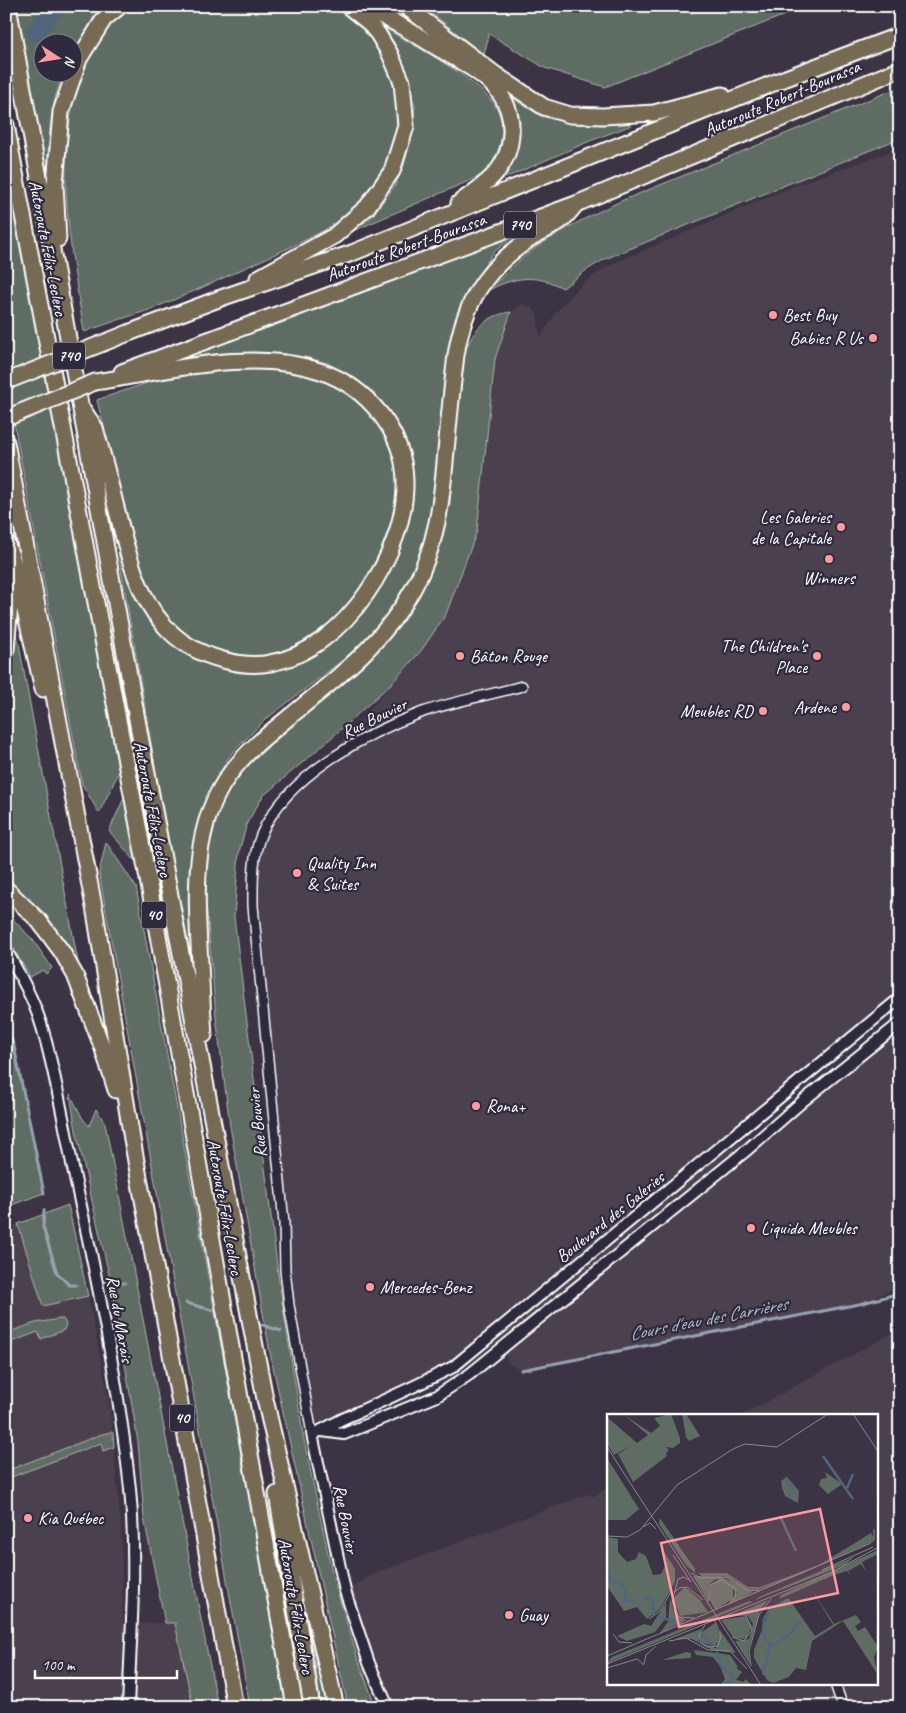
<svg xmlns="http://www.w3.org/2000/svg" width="906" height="1713" viewBox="0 0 906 1713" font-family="Caveat,sans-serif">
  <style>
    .built { fill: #4c3f4e }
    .green { fill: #5e6c63; stroke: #aeb6b1 }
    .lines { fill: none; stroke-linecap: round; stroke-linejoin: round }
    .stream { stroke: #97a3b1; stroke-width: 3 }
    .river { stroke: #52657d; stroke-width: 18 }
    .minor-casing { stroke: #fff; stroke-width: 12 }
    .tertiary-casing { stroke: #fff; stroke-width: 14 }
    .motorway-casing { stroke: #fff; stroke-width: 19 }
    .minor { stroke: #2f2a3d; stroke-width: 9 }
    .tertiary { stroke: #2f2a3d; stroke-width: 10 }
    .motorway { stroke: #766a55; stroke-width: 15 }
    .motorway-bridge-casing { stroke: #fff; stroke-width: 19; stroke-linecap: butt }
    .motorway-bridge { stroke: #766a55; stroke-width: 15 }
    .poi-dot { fill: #ff9aa2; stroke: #2f2a3d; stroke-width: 2 }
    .labels { text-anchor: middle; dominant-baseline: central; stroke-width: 4.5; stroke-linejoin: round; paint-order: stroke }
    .shield { fill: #2f2a3d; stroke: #c1bfc5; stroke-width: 1 }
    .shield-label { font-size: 16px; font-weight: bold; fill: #fff }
    .street-label { font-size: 18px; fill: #fff; stroke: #2f2a3d }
    .poi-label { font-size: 18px; fill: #fff; stroke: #2f2a3d; text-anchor: start }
    .water-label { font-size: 19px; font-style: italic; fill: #b1bac4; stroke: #2f2a3d }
    .inset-river { fill: none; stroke: #52657d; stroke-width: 2.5 }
    .inset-road { fill: none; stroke: #8a858f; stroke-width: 1 }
    .view { fill: #ff9aa2; fill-opacity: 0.15; stroke: #ff9aa2; stroke-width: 2.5 }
    .inset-edge { fill: none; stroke: #fff; stroke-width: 2.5 }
  </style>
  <rect width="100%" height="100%" fill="#3c3445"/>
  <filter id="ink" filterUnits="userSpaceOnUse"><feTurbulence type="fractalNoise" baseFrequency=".02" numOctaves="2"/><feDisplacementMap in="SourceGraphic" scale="10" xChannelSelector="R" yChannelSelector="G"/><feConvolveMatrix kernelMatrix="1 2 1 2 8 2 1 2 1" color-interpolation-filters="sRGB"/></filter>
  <g filter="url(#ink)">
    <path class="built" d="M900,148V998L706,1159L711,1162L804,1100L900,1024V1286L859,1304L521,1370L508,1363L502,1336L453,1367L312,1434L289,1305L253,872L270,818L318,769L421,651L446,614L477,530L495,359L511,312L523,304L532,308L537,314L540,338L557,311L581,285L608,266L794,186Z
      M18,1224L43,1305L88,1296L108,1396L113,1437L121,1528L123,1624L175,1623L193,1707H6V1228Z
      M900,1329V1707H387L345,1591L376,1573L588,1494L594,1496L608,1488V1684H877V1416L742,1415Z"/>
    <path class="green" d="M14,6H100L73,54L72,42H42V72L64,73C49,105 49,144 46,179Z
      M136,6H336C342,10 350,14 355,19C364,27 383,50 388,61C393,73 394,89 396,102C400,141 385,185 353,210C326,233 292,246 260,261C223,278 187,295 149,310C127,317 106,324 84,332C71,249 52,158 81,76C87,61 93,45 104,33C112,22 125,14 136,6Z
      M423,6H688L692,13L713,6H807L605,87L545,68L489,34L484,55Z
      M383,27C411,45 492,84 500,116C506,137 497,157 485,174L339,237L369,220L394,187L404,166L412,134L415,107L405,73Z
      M900,87V138L605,259L585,271L563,288C536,274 516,276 489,290C501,278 513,265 526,255C555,233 587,217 621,201Z
      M512,98L541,116L568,123L631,122L632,125L590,141L496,182C500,177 506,172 509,167C522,147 520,119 512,98Z
      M6,170L36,323L119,772L99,813L82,784L6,381Z
      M524,228L493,253L468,291L455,328L431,531L407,586L378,629L344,659L265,720L233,752L227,760L209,793L196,834L189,895L193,984L118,552L120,551L163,634L274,668L357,617L392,567L408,521L412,481L398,428L371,392L328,363L270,354L204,359L182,358L290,320Z
      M511,312L495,359L477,531L446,614L421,651L391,684L330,739L263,796L247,823L239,852L234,917L279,1281L304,1440L333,1577L357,1656L376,1707H348L270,1353L230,1126L216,1017L205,891L209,848L218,814L226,795L246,767L379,649L404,619L426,583L441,543L450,503L460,371C466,341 478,316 511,312Z
      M230,369C261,369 293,368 323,378C341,384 363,403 374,417C381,427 392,439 395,451C415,526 348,640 272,657C260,660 245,658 232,657C211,653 190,644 174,629C170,624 166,618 163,612C139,578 131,538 121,498C113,465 105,433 97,400L153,381Z
      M17,634L80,973L6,881V676L12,661Z
      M124,798L136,862L109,831Z
      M106,842L136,887L288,1707H250L99,873Z
      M6,912L33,940L52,968L46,974L43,970L30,977L6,935Z
      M6,1026L14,1046L44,1193L6,1207Z
      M70,1094L83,1119L89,1126L96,1109L105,1123L218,1707H193L175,1623H165L144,1518L138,1442L113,1292L76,1131Z
      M68,1205L88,1296L43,1306L18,1224Z
      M60,1319H63L66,1324L64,1330L41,1339L38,1332L6,1344V1333L35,1323Z
      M111,1432L113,1433L114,1447L103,1451L101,1443L6,1479V1471L102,1434Z
      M306,1600L330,1707H321Z"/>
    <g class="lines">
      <path class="stream" d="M6,1026L14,1046L44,1193
        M44,1210L43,1227L57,1273L69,1285H76
        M106,1282L125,1283
        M186,1303L212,1310
        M262,1325L281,1331
        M521,1370L859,1304L900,1293"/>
      <path class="river" d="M35,33L57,6"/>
      <defs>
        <path id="minor" d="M312,1434L289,1305L285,1270L284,1223L253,906C253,882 252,858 261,835C285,777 366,733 423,712C455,701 490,695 522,686
          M835,1684L843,1707"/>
        <path id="tertiary" d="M6,950C20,975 34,1000 42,1027C57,1078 65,1131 76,1183C98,1284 119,1386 130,1489C137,1561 131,1635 128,1707
          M322,1431L344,1434L437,1396L470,1374L748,1149L804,1100L900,1023
          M388,1707L369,1663L345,1591L312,1434C325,1430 335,1422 347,1417C383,1401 418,1385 453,1367L900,998"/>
        <path id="motorway" d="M8,6L142,747L265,1399L336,1707
          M361,6C388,17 413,33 438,48C458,60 482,72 497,90C518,115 515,154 492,177C482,187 470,195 459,203
          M405,6L496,75L544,107L570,115L603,116L654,113L722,95
          M6,125L146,868L295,1707
          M58,239L55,184L61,112L79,59L104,19L120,6
          M258,278L334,236L367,207L392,171L406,126L402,82L390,54L378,34L368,22L348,6
          M131,332L221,298L352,253L786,78L900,35
          M122,372L576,204L900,69
          M83,410L95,428C103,456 110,483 117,511C127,550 136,593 163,624C179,643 200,654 223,660C238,664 256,666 270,663C344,651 407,552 405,481C404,431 367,387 320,371C252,347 165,372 95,382
          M6,442L95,912L132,1139L235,1707
          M6,542L15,567L43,689
          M6,649L10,605L8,570
          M6,889L39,921L62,952L75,975L103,1049L116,1090
          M204,1035C202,1005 201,976 199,946C196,888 193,825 229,775C250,746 279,726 305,704C346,671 388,636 413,589C437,546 442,500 446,451C449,419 452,387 456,355C464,304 484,270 527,241C538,233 552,228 563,219C568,214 572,209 576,204
          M277,1494L312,1707"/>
      </defs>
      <use href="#minor" class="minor-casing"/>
      <use href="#tertiary" class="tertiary-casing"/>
      <use href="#motorway" class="motorway-casing"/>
      <use href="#minor" class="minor"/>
      <use href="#tertiary" class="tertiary"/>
      <use href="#motorway" class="motorway"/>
      <defs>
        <path id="motorway-bridge" d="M7,381L131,332
          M6,418L95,382"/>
      </defs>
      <use href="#motorway-bridge" class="motorway-bridge-casing"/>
      <use href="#motorway-bridge" class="motorway-bridge"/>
    </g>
  </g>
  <g class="poi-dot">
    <circle cx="773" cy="315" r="5"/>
    <circle cx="873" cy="338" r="5"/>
    <circle cx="841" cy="527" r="5"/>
    <circle cx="829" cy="559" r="5"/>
    <circle cx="460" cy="656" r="5"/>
    <circle cx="817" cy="656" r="5"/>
    <circle cx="846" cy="707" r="5"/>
    <circle cx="763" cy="711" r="5"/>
    <circle cx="297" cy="873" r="5"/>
    <circle cx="476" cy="1106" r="5"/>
    <circle cx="751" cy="1228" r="5"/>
    <circle cx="370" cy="1287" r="5"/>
    <circle cx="28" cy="1518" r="5"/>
    <circle cx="509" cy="1615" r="5"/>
  </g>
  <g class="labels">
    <g class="shield">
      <rect x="504" y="211.5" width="32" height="27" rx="4"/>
      <rect x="53" y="342.5" width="32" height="27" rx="4"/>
      <rect x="141.5" y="901.5" width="25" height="27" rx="4"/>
      <rect x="169.5" y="1404.5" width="25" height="27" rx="4"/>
    </g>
    <g class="shield-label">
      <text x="520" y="225">740</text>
      <text x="69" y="356">740</text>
      <text x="154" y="915">40</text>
      <text x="182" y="1418">40</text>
    </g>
    <g class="street-label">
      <text transform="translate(782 98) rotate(-23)">Autoroute Robert-Bourassa</text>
      <text transform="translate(406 247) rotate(-20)">Autoroute Robert-Bourassa</text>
      <text transform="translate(48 248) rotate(79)">Autoroute Félix-Leclerc</text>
      <text transform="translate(374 718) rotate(-26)">Rue Bouvier</text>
      <text transform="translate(153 809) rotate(79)">Autoroute Félix-Leclerc</text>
      <text transform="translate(257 1123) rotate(-96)">Rue Bouvier</text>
      <text transform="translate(225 1207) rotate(80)">Autoroute Félix-Leclerc</text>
      <text transform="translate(610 1217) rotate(-39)">Boulevard des Galeries</text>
      <text transform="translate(120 1319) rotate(80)">Rue du Marais</text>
      <text transform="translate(346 1519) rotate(79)">Rue Bouvier</text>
      <text transform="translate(296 1606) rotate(80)">Autoroute Félix-Leclerc</text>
    </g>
    <g class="poi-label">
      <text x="783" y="315">Best Buy</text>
      <text x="863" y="338" text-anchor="end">Babies R Us</text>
      <text x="831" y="517" text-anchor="end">Les Galeries<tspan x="831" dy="21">de la Capitale</tspan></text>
      <text x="829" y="578" text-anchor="middle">Winners</text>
      <text x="807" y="646" text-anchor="end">The Children's<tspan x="807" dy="21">Place</tspan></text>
      <text x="470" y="656">Bâton Rouge</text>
      <text x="836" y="707" text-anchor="end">Ardene</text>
      <text x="753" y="711" text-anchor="end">Meubles RD</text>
      <text x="307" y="863">Quality Inn<tspan x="307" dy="21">&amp; Suites</tspan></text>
      <text x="486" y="1106">Rona+</text>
      <text x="761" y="1228">Liquida Meubles</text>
      <text x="380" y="1287">Mercedes-Benz</text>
      <text x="38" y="1518">Kia Québec</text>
      <text x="519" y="1615">Guay</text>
    </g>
    <g class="water-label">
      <text transform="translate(708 1319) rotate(-11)">Cours d'eau des Carrières</text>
    </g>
  </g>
  <g transform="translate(607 1414)">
    <rect width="271" height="271" fill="#3c3445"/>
    <path d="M16,0L44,19L53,12L47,4L64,0L73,24V29L66,34L59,33L62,36L59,39L60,42L26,68L11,40L26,31L7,41L0,30V3L30,29L41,21ZM75,0H79L93,22L82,27L79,23ZM0,44L32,95L19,106H0ZM218,58L235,70L221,80L212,71L214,65L220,64ZM180,63L192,77L191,89L178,82L175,74L174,67ZM53,104L88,155V159L79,151L52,110ZM264,119L267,124L263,129L192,161L151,176L139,175L118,162L96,163L91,159H120L141,173H153L212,151ZM0,123L11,125V138L20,148L29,145L32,138L39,142L46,161L54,160L60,148L54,133L68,155V167L61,181L52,196L40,205L30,193L17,197L0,172ZM271,136V140L255,148L259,157L254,150L241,157L244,162L240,157L227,161L172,185L174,181ZM247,143L238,151L148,186L152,183ZM86,162H113L146,178L121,191L130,178L109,165L101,171L102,189ZM111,166L126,172V185L108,196L102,184L103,171ZM78,173L93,186L101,198L73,202L66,184ZM204,174L227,210L249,201L254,208L248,212L251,217L258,213L271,233L267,243L271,261L236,207L205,227L199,256L189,254L182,263L166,269L160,266L147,244V236L163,195L182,185L208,222L226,211ZM63,184L68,200L79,206L52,220L61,208ZM161,186L153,197L141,237L143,251L128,227L142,225L146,210L141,202L131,199ZM142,187L146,188L0,249L5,243ZM59,189V204L48,218L20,227L10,222L37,210L44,212ZM139,202L145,212L139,225L127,224L114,206ZM108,209L113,223L108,232L95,229L92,220ZM94,215L92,228L109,234L113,216L129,239L105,236L85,225H68ZM87,236L123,241L131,253L129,254L135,258L129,266L137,268L138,265L145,271H113L118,265L113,252L106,243L89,241ZM79,238L84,239V244L55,246Z" fill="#5e6c63"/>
    <path class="inset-river" d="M216,42L246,85M179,63L182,72L186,71L187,75L182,83M240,74L246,60M173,102L189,137M0,155L4,167L14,169L19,177L18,187L28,186M36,186L40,183L45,184L47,201M50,203L75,209M94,220L105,231M163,233L182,221L194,206M110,238L114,252L126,262L123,269L117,271M156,261L163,232L156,219L157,205L163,195L182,185"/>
    <path class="inset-road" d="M246,0L272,39M0,33L154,271M36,113L43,109L49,115M0,122L20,123L33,116L70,71L126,35L138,30L170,33L221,0M66,141L84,168M215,156L266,133M84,159L94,164L119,163L140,176L153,177M82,166L77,163L71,165L65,188L72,203L87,204M67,179L72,174L80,173L96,186M102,187V171L115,166L129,175L128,183L122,190M42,205L53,197L65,176M98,211L92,221L94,229L100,233L111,232L114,222L107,205M6,220L12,228L25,229M125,223L137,227L145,216L139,201H125M62,227L79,224L101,236L123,237L140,255M0,242L262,130L267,126V115M0,250L225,158L272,133M37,250L39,241L49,232M144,252L142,237L152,201L164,185M0,254L30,245L37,251"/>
    <path class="view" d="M213,95L231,179L72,213L54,129Z"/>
    <rect width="271" height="271" class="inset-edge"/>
  </g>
  <rect width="906" height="1713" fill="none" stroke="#2f2a3d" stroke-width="25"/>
  <rect x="12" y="12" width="881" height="1688" fill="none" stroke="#fff" stroke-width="2" filter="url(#ink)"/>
  <g transform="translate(58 58) rotate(102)"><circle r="24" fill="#2f2a3d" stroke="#827f8b"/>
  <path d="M0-4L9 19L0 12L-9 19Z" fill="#ff9aa2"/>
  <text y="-8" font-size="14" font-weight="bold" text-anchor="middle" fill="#ffffff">N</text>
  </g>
  <path d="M35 1670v8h142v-8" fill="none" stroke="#ffffff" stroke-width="2.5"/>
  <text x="42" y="1670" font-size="15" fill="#ffffff" stroke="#2f2a3d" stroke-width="4" paint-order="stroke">100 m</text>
</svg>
